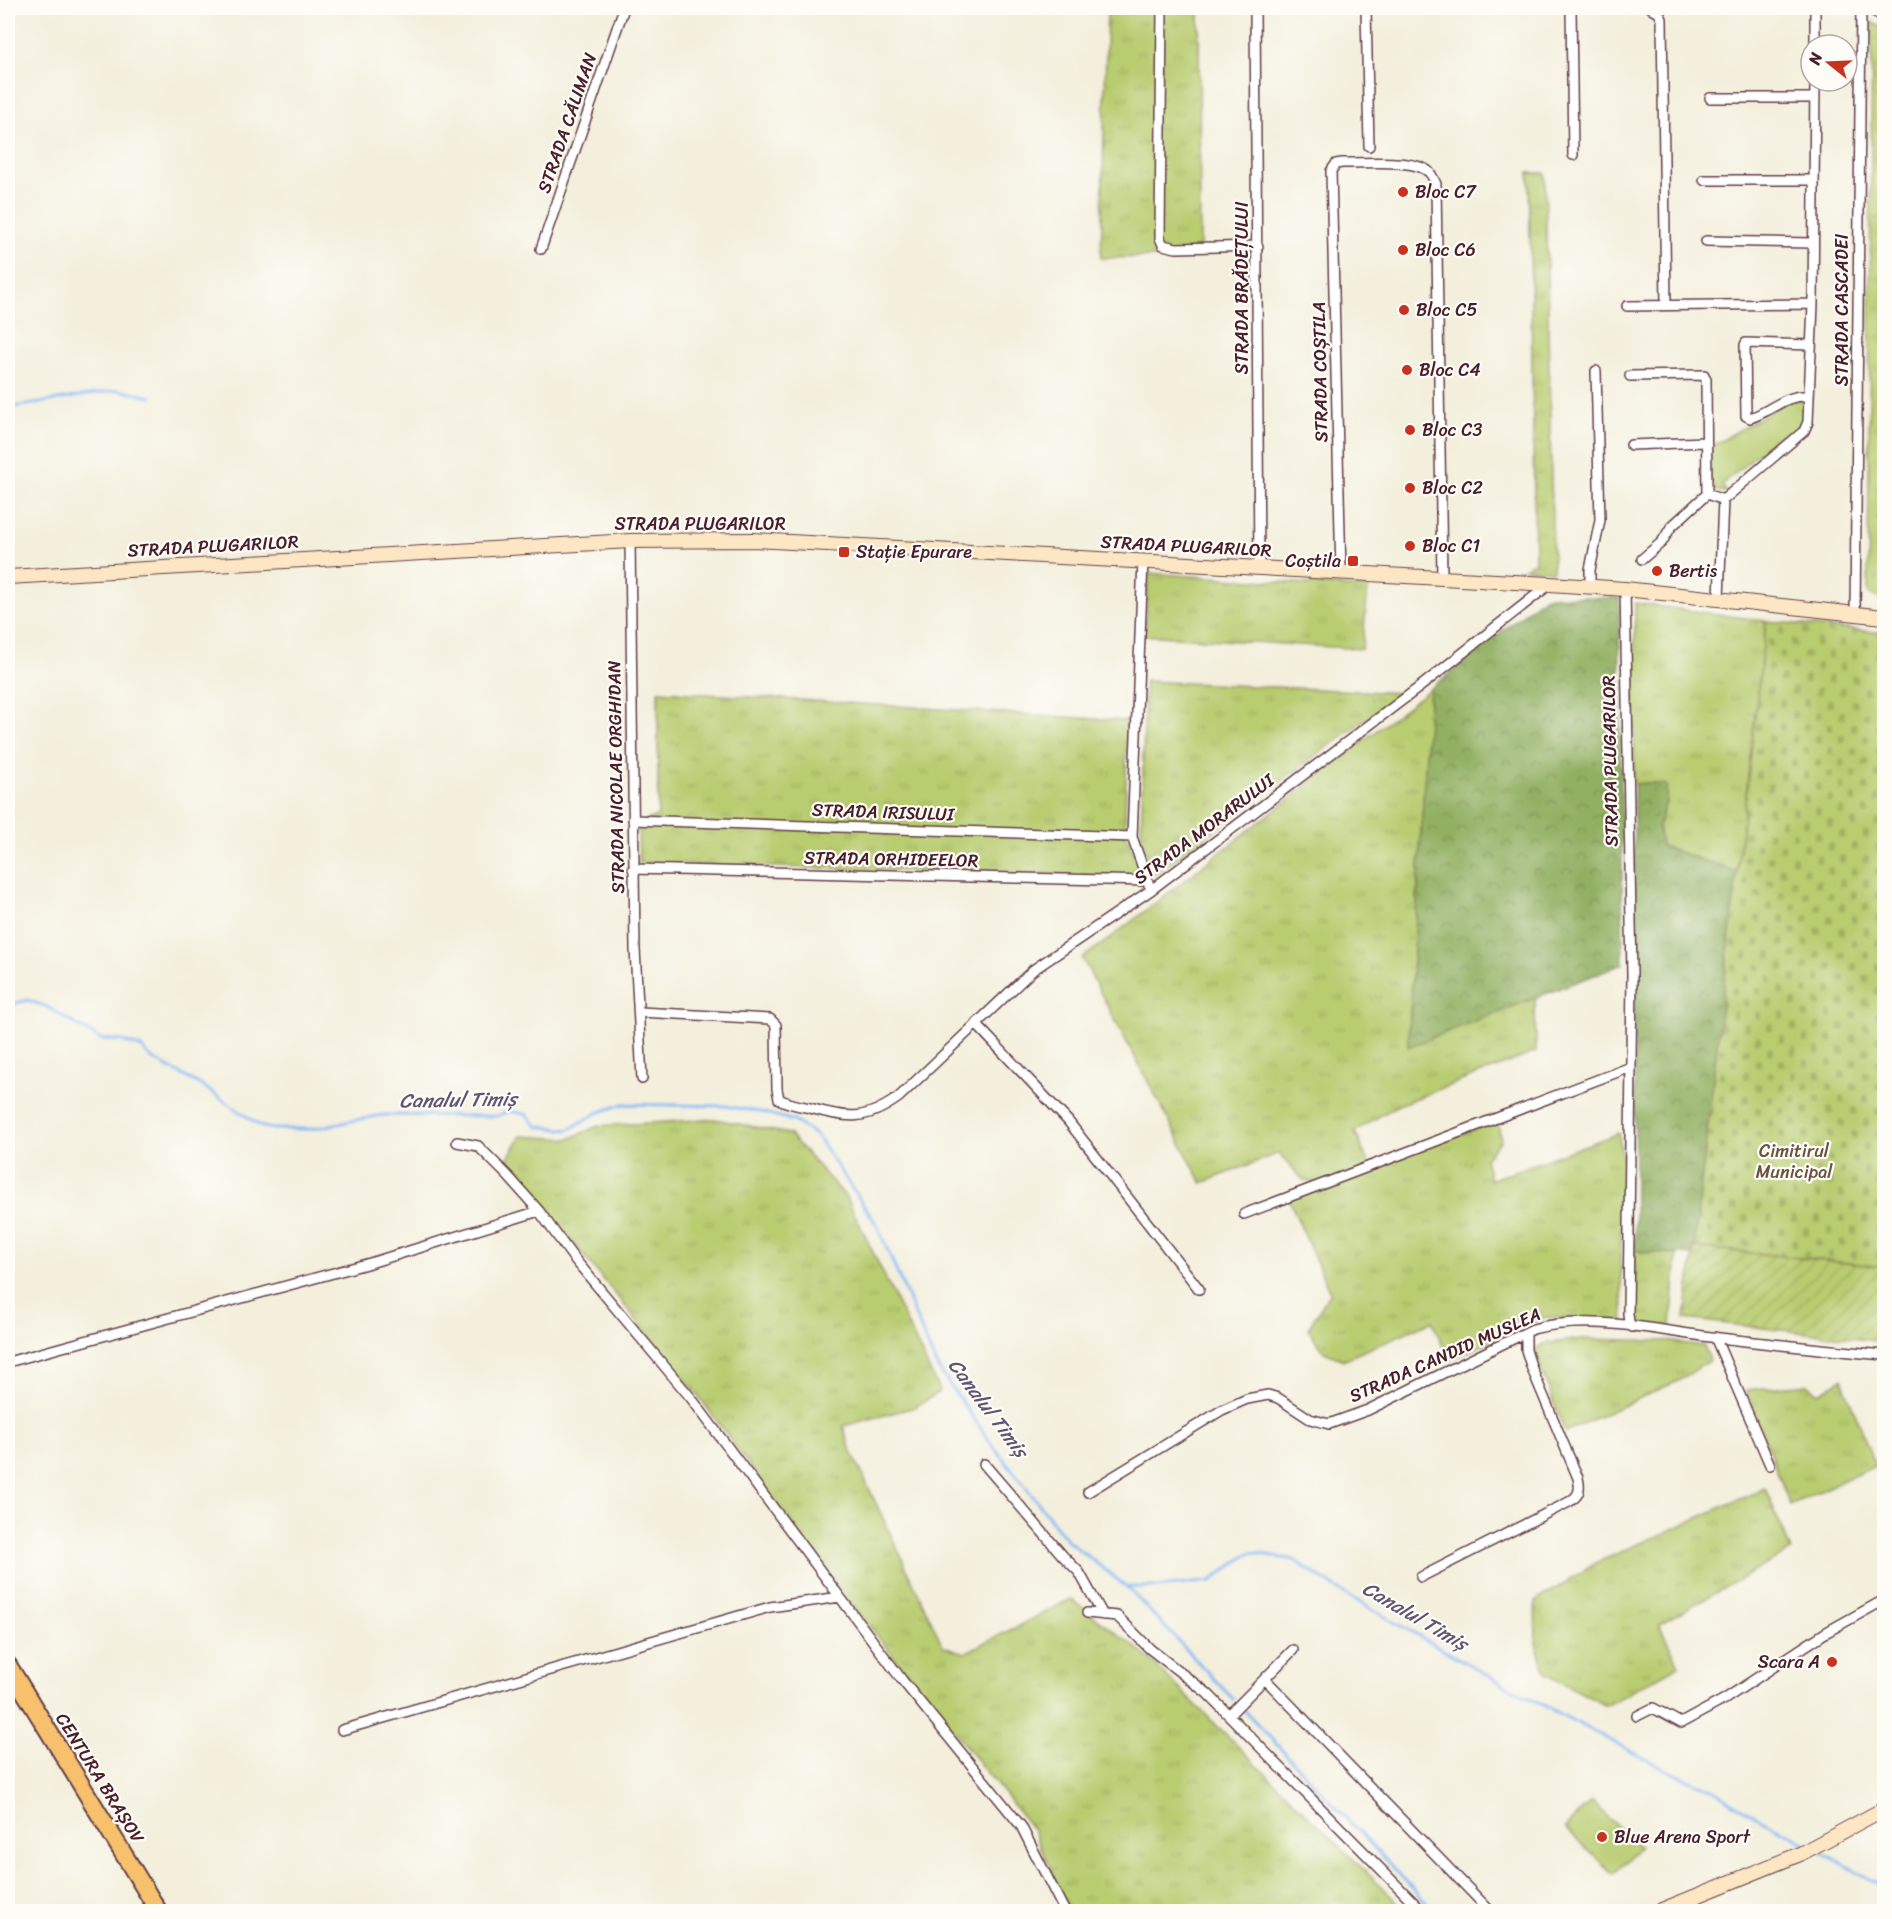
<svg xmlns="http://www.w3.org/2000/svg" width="1892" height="1919" viewBox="0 0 1892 1919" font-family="Sriracha,sans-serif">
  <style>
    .grass { fill: url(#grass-tufts); stroke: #81764e; stroke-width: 1.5 }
    .forest { fill: url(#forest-crowns); stroke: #6e6846; stroke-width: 1.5 }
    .cemetery { fill: url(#cemetery-stones); stroke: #81764e; stroke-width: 1.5 }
    .park { fill: #b8cc70; stroke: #81764e; stroke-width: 1.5 }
    .garden { fill: url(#garden-furrows); stroke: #81764e; stroke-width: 1.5 }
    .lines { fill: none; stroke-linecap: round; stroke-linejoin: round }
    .stream { stroke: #8ab9f5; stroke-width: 3 }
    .street-casing { stroke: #633e46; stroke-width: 12 }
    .secondary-casing { stroke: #633e46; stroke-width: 16 }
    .highway-casing { stroke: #633e46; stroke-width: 20 }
    .street { stroke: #fff; stroke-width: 9 }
    .secondary { stroke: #fce6c4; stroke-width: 14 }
    .highway { stroke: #f7c06c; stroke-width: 16 }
    .poi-dot { fill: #c8321e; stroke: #fdfcf7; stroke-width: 2 }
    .labels { text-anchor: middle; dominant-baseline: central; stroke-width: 4.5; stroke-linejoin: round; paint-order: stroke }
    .street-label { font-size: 18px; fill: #4a1f2b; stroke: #fdfcf7 }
    .poi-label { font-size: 18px; fill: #4a1f2b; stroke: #fdfcf7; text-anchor: start }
    .park-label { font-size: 18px; fill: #6b5340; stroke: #fdfcf7 }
    .water-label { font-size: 20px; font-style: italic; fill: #605572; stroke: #fdfcf7 }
  </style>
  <defs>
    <pattern id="grass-tufts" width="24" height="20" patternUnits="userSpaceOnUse" patternTransform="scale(1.5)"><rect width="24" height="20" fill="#b8cc70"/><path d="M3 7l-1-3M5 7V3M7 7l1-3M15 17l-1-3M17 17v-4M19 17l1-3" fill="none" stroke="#a0af61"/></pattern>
    <pattern id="forest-crowns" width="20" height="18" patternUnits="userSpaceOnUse" patternTransform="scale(1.5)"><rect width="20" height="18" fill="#92b062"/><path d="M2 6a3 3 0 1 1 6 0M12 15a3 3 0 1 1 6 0" fill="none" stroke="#798f51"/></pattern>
    <pattern id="cemetery-stones" width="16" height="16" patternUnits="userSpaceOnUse" patternTransform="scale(1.5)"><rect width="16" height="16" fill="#b8cc70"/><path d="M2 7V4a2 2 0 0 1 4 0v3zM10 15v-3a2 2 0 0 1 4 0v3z" fill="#a0af61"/></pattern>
    <pattern id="garden-furrows" width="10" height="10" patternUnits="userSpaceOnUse" patternTransform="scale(1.5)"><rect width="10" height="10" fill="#b8cc70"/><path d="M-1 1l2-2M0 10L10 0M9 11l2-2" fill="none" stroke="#a0af61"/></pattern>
  </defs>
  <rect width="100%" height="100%" fill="#fdfcf7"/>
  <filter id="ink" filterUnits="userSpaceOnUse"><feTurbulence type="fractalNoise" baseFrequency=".0167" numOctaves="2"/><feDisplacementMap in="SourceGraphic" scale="12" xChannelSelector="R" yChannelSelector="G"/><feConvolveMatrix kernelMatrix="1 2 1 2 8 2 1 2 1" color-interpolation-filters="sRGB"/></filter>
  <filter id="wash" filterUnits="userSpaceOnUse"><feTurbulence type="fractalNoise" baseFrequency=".008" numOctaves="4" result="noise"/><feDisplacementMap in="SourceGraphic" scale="24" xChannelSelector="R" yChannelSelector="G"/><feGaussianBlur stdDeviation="1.35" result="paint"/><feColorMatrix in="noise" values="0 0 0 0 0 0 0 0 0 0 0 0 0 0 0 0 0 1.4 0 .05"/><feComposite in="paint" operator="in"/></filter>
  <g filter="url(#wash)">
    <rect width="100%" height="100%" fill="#f3efdc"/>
    <path class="grass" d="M1107,8H1199L1200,256L1101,258Z
      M1872,22L1884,29V601L1868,593Z
      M1529,173H1545L1553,571L1524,568L1535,562Z
      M1149,573L1368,588L1362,649L1144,635Z
      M1635,603L1766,621L1737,872L1661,846L1658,826L1666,802L1652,783L1634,784Z
      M1145,681L1401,693L1154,875L1141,838Z
      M1430,689L1408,1046L1535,998L1536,1052L1396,1106L1355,1131L1369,1165L1498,1121L1501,1140L1485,1158L1490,1180L1619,1133L1625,1181L1621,1231V1279L1624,1321L1546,1317L1449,1360L1432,1321L1343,1360L1324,1352L1308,1329L1330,1293L1288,1197L1317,1183L1303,1180L1279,1153L1202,1183L1082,958L1109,939Z
      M658,691L1127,721L1125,832L1143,877L639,863L638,824L658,815Z
      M715,1119L789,1134L847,1198L940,1392L915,1407L843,1426L850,1448L943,1646L965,1653L1071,1599L1143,1653L1406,1911H1069L1033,1830L845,1596L697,1394L506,1161L521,1136L569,1139L598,1126Z
      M1635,1251L1677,1254L1671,1326L1636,1323Z
      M1581,1339L1667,1341L1704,1346L1710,1360L1680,1380L1565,1432L1534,1350L1544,1344Z
      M1842,1379L1875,1466L1790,1505L1746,1390L1808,1384L1819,1393Z
      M1765,1488L1791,1551L1659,1624L1679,1665L1606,1706L1546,1674L1536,1644L1535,1602L1596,1563Z"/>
    <path class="forest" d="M1546,596L1619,598L1623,964L1408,1047L1430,689Z
      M1652,783L1666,785V802L1658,826L1661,846L1737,872L1693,1255L1635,1251L1634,784Z"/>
    <path class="cemetery" d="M1766,621L1884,633V1267L1694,1247Z"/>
    <path class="park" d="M1803,398V428L1784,443L1778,436L1725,482L1722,486L1727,492L1716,491L1710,478L1711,447L1784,403Z
      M1591,1801L1639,1847L1613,1874L1565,1828Z"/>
    <path class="garden" d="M1694,1247L1884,1267V1342L1685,1319Z"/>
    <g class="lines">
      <path class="stream" d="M8,408L118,390L151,397
        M8,1005L28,1000L47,1007L100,1039L123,1041L142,1048L151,1058L201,1085L262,1127L273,1129H311L382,1115L498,1116L509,1111L526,1114L537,1126L568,1130L597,1113L623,1104L725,1106L766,1113L794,1121L816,1135L877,1225L937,1367L991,1443L1068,1541L1127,1587H1159L1211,1581L1251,1552L1294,1560L1345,1594L1507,1686L1665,1769L1713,1790L1758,1818L1807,1844
        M1127,1587L1233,1699
        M1245,1711L1435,1912
        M1818,1850L1884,1887"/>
    </g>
  </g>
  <g filter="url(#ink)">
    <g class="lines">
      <defs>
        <path id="street" d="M1162,8L1160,238L1163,245L1176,248L1258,246
          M1255,8L1259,568
          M1366,8L1369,146
          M1571,8L1573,155
          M1651,8L1659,13L1662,19L1666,305
          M1815,8V45
          M1710,98H1815
          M1704,180H1814
          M1706,241L1813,243
          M541,249L624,8
          M1627,306L1813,304
          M1630,376L1704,375L1706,379L1707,494
          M1809,396C1785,394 1772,411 1750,418L1746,416L1745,345L1746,343L1811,345
          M1631,445L1705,442
          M630,541L635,949L642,1079
          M1642,559L1662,542L1671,527L1707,494L1723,500
          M1143,561L1132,837L1149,885
          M1341,573L1331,171L1336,164L1342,163C1362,164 1414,158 1429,172C1432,175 1434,180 1436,184L1442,577
          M1590,587V570L1600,520L1596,371
          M1625,589L1632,975L1628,1314L1629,1322L1632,1327
          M1719,598L1723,500L1804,431L1808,422L1813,304L1815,81
          M1855,614L1861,8
          M633,820L1132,837
          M633,869L1148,881
          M640,1012L770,1019L776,1025L777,1089L779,1099C788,1104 800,1106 810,1108C848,1119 866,1121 899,1097L1033,970L1151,890L1421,686L1550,584
          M976,1024L1068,1121L1199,1289
          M457,1142L478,1146L507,1175L539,1211L572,1256L691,1398L902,1680L1021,1826L1065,1912
          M1244,1214L1631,1067
          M1715,1337L1770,1465
          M8,1362L370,1263L539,1211
          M984,1464L1063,1556L1079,1572L1103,1615
          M1088,1492L1222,1410L1247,1399L1268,1395L1278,1398L1310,1419L1329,1424L1368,1410L1533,1329C1589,1314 1655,1330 1711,1337C1769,1344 1827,1350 1884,1355
          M1421,1577L1569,1502C1579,1496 1581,1490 1578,1478L1532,1369L1526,1350V1333
          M1087,1613L1117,1616L1150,1649L1207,1693L1423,1912
          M1265,1679L1491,1912
          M1229,1715L1293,1650
          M1637,1716L1653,1708L1681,1723L1725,1699L1825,1633L1884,1600
          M342,1730L770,1607L840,1597"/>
        <path id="secondary" d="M1872,8L1884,14
          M8,577L630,541L753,540L1550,584L1625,589L1884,617
          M1657,1912L1800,1854L1884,1809"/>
        <path id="highway" d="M8,1665L159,1912"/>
      </defs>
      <use href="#street" class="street-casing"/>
      <use href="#secondary" class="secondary-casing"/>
      <use href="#highway" class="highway-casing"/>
      <use href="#street" class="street"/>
      <use href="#secondary" class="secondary"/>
      <use href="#highway" class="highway"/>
    </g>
  </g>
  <g class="poi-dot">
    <circle cx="1403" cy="192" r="6"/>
    <circle cx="1403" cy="250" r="6"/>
    <circle cx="1404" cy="310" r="6"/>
    <circle cx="1407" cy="370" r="6"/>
    <circle cx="1410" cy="430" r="6"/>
    <circle cx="1410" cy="488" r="6"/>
    <circle cx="1410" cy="546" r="6"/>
    <rect x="838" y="546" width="12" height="12" rx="3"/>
    <rect x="1347" y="555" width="12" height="12" rx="3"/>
    <circle cx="1657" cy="571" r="6"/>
    <circle cx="1832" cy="1662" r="6"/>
    <circle cx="1602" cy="1837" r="6"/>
  </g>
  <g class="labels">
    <g class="street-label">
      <text transform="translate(567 123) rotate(-71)">STRADA CĂLIMAN</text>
      <text transform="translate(1242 288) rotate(-90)">STRADA BRĂDEȚULUI</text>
      <text transform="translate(1842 310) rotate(-90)">STRADA CASCADEI</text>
      <text transform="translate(1320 372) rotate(-91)">STRADA COȘTILA</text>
      <text x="700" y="524">STRADA PLUGARILOR</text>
      <text transform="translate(213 546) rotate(-3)">STRADA PLUGARILOR</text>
      <text transform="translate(1186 546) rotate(3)">STRADA PLUGARILOR</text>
      <text transform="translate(1610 761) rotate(-91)">STRADA PLUGARILOR</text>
      <text transform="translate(616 777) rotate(-91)">STRADA NICOLAE ORGHIDAN</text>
      <text transform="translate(883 812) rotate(2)">STRADA IRISULUI</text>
      <text transform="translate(1204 829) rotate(-37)">STRADA MORARULUI</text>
      <text transform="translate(891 859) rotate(1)">STRADA ORHIDEELOR</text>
      <text transform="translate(1445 1355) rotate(-24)">STRADA CANDID MUSLEA</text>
      <text transform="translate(100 1778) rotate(58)">CENTURA BRAȘOV</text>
    </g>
    <g class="poi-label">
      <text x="1415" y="192">Bloc C7</text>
      <text x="1415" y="250">Bloc C6</text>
      <text x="1416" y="310">Bloc C5</text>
      <text x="1419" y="370">Bloc C4</text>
      <text x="1422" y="430">Bloc C3</text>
      <text x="1422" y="488">Bloc C2</text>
      <text x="1422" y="546">Bloc C1</text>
      <text x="856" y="552">Stație Epurare</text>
      <text x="1341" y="561" text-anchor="end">Coștila</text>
      <text x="1669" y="571">Bertis</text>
      <text x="1820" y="1662" text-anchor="end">Scara A</text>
      <text x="1614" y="1837">Blue Arena Sport</text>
    </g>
    <g class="park-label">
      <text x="1794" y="1151">Cimitirul<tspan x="1794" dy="21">Municipal</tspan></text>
    </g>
    <g class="water-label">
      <text transform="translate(458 1100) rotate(-1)">Canalul Timiș</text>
      <text transform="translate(988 1408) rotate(53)">Canalul Timiș</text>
      <text transform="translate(1415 1616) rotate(30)">Canalul Timiș</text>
    </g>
  </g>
  <rect width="1892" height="1919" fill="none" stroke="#fdfcf7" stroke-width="30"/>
  <g transform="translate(1829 63) rotate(288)"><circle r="28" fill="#fdfcf7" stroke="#b5a4a5" stroke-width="1.5"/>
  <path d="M0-4.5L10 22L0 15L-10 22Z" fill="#c8321e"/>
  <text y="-9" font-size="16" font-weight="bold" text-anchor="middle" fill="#4a1f2b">N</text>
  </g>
</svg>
